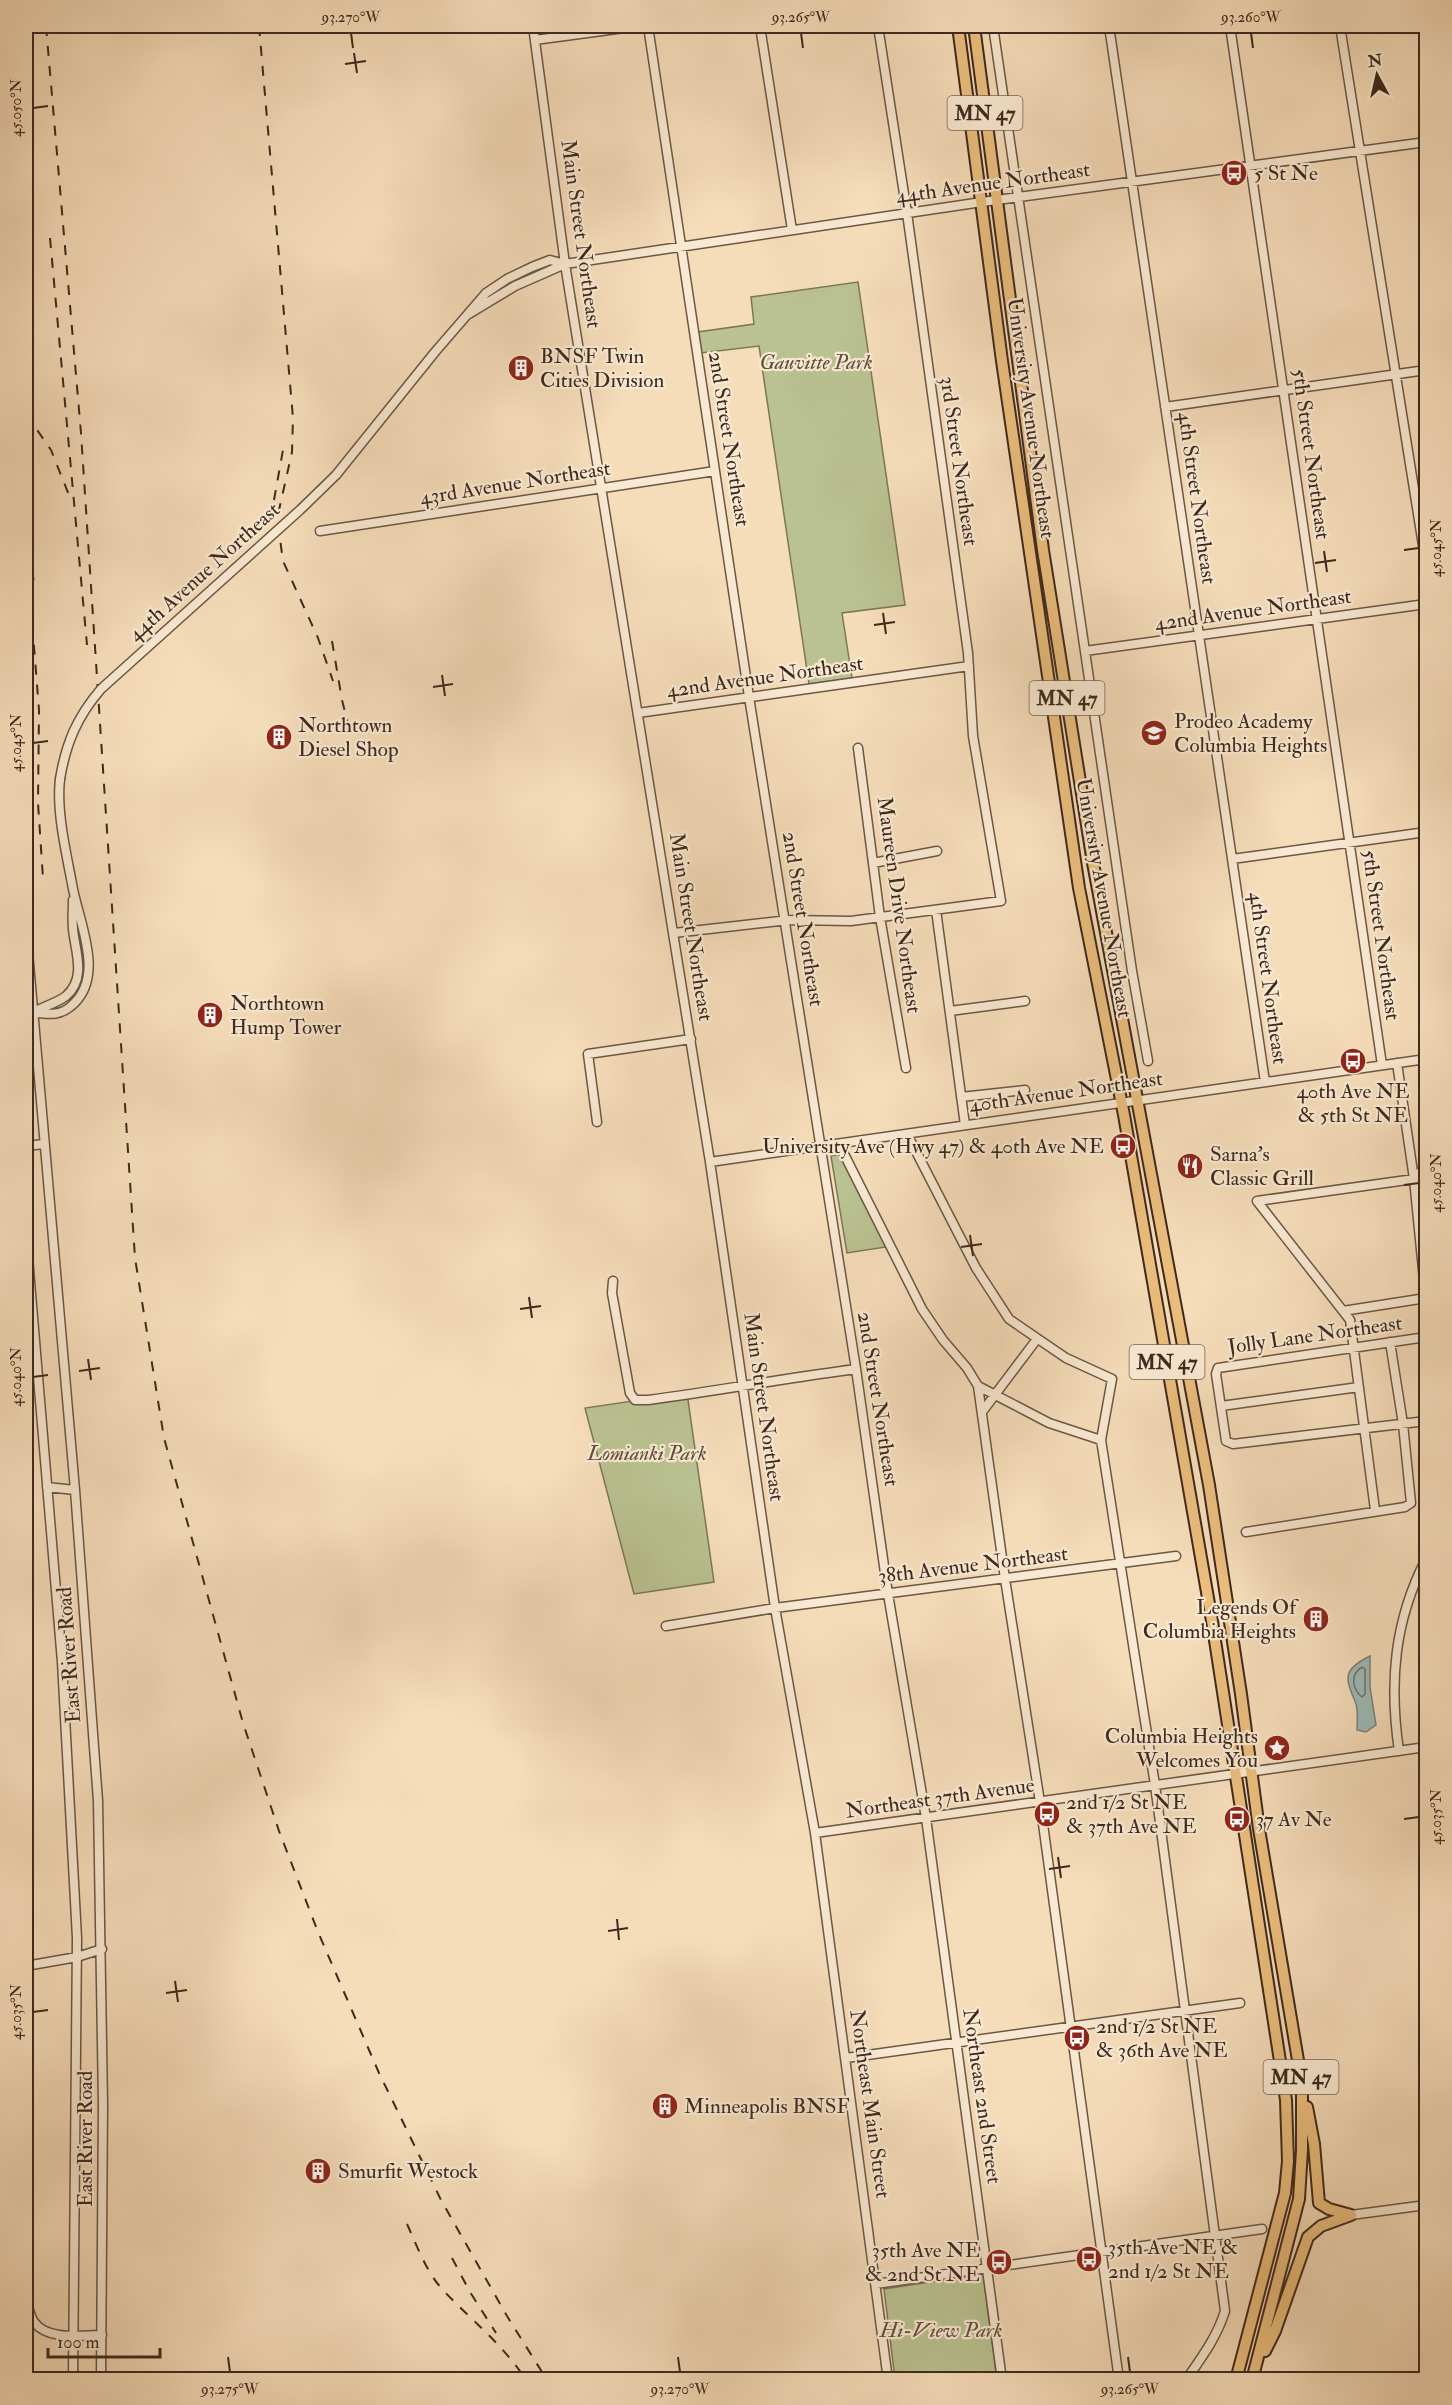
<svg xmlns="http://www.w3.org/2000/svg" width="1452" height="2405" viewBox="0 0 1452 2405" font-family="'IM FELL Double Pica',serif">
  <style>
    .green { fill: #bac291; stroke: #7c7658; stroke-width: 1.5 }
    .water { fill: #9ebab7; stroke: #78807a; stroke-width: 1.5 }
    .lines { fill: none; stroke-linecap: round; stroke-linejoin: round }
    .shore { stroke: #6e726a; stroke-width: 1.5 }
    .minor-casing { stroke: #6c5645; stroke-width: 11 }
    .major-casing { stroke: #3e291e; stroke-width: 14 }
    .minor { stroke: #f9e9d2; stroke-width: 8 }
    .major { stroke: #ebbe7d; stroke-width: 10 }
    .rail { stroke: #3e291e; stroke-width: 2; stroke-dasharray: 10 10; stroke-linecap: butt }
    .minor-bridge-casing { stroke: #6c5645; stroke-width: 11; stroke-linecap: butt }
    .minor-bridge { stroke: #f9e9d2; stroke-width: 8 }
    .ticks { fill: none; stroke: #3e291e; stroke-width: 2 }
    .labels { text-anchor: middle; dominant-baseline: central; stroke-width: 4.5; stroke-linejoin: round; paint-order: stroke }
    .shield { fill: #f9e9d2; stroke: #766354; stroke-width: 1.5 }
    .shield-label { font-size: 20px; font-weight: bold; fill: #3e291e }
    .poi-label { font-size: 21px; fill: #3e291e; stroke: #f9e9d2; text-anchor: start }
    .street-label { font-size: 21px; fill: #3e291e; stroke: #f9e9d2 }
    .park-label { font-size: 21px; font-style: italic; fill: #5d4f3b; stroke: #f9e9d2 }
    .neatline { fill: none; stroke: #3e291e; stroke-width: 2 }
    .ticks-label { font-size: 15px; text-anchor: middle; fill: #3e291e }
  </style>
  <rect width="100%" height="100%" fill="#f6ddba"/>
  <filter id="stains"><feTurbulence type="fractalNoise" baseFrequency=".00333" numOctaves="4"/><feColorMatrix values="0 0 0 0 .2 0 0 0 0 .09 0 0 0 0 .02 0 0 0 .5 -.17"/></filter>
  <radialGradient id="worn" r=".72"><stop offset=".6" stop-color="#630" stop-opacity="0"/><stop offset="1" stop-color="#630" stop-opacity=".3"/></radialGradient>
  <path class="green" d="M858,282L905,605L842,613L852,678L809,684L759,346L701,353L698,332L754,324L751,297Z
    M840,1154L886,1247L847,1253L831,1156Z
    M687,1393L714,1582L634,1594L585,1408Z
    M983,2274L997,2379H895L884,2289Z"/>
  <path class="water" d="M1370,1656V1687L1376,1725L1366,1732L1357,1730C1357,1721 1359,1710 1355,1701C1344,1676 1344,1669 1370,1656Z"/>
  <g class="lines">
    <path class="shore" d="M1362,1667L1365,1669V1694L1362,1697C1352,1689 1350,1674 1362,1667Z"/>
    <defs>
      <path id="minor" d="M533,26L565,264L710,1162L775,1608L815,1833L888,2380
        M648,26L749,697L856,1369L888,1594L926,1818L1002,2380
        M760,26L792,230
        M993,26L1132,971L1148,1061
        M1109,26L1265,1082
        M1230,26L1382,1065
        M1340,26L1426,564
        M535,40L639,26
        M467,315L515,286L565,264L982,202L1426,142
        M1165,407L1426,370
        M336,475L435,352L486,293L507,279L532,267L550,260L565,264
        M320,531L715,471
        M26,578L29,579
        M1085,651L1426,604
        M638,713L969,666
        M858,748L880,917L906,1068
        M1232,859L1426,832
        M873,863L937,851
        M936,910L965,1125
        M26,929L75,1490L98,1801L103,2104L101,2380
        M674,933L789,920L851,921L1001,901L973,736L968,653L907,213L878,26
        M950,1011L1025,1001
        M26,1013C42,1011 55,1019 70,1007C106,979 80,925 73,889C67,856 56,812 60,779
        M32,1013C42,1007 57,1003 66,996C87,978 75,951 73,929C72,920 73,910 73,900
        M1397,1063L1414,1179L1426,1300
        M961,1097L1025,1090
        M597,1122L588,1054L691,1039
        M907,1134L976,1268L1009,1319L1066,1358L1112,1379L1101,1440L1155,1785L1225,2311C1217,2337 1202,2357 1186,2380
        M839,1144L922,1309L943,1340L967,1368L978,1386L1049,1423L1101,1440
        M26,1146L44,1144
        M710,1162L1426,1059
        M1257,1201L1350,1320L1375,1510
        M1257,1201L1414,1179L1426,1166
        M26,1234L62,1662L77,1938L73,2380
        M613,1281L612,1293L630,1393L635,1400H648C717,1391 786,1378 856,1369
        M1343,1311L1426,1298
        M1426,1337L1218,1368L1216,1374L1226,1441L1233,1444L1426,1421
        M978,1386L1005,1579L1040,1802L1119,2380
        M1221,1406L1359,1387
        M982,1412L1037,1339
        M47,1487L75,1490
        M1246,1532L1405,1507L1411,1503L1403,1424L1390,1342
        M666,1626L775,1608L1176,1556
        M1399,1751C1389,1683 1394,1621 1426,1559
        M815,1833L1426,1747
        M26,1966L77,1957L102,1949
        M846,2058L1240,2003
        M1351,2215L1426,2205
        M876,2284L1262,2229
        M26,2300C28,2307 30,2316 34,2322C48,2341 82,2335 102,2335"/>
      <path id="major" d="M958,26L1002,361L1079,888L1124,1115L1212,1621L1286,2100L1288,2161L1285,2193L1236,2380
        M974,26L1043,550L1093,863L1209,1485L1241,1694L1259,1829L1302,2084V2150L1299,2199L1252,2380
        M1307,2107L1314,2144L1319,2203L1329,2209L1351,2215
        M1265,2351L1275,2331L1308,2237L1321,2226L1351,2215"/>
    </defs>
    <use href="#minor" class="minor-casing"/>
    <use href="#major" class="major-casing"/>
    <use href="#minor" class="minor"/>
    <use href="#major" class="major"/>
    <path class="rail" d="M46,26L81,433L135,1258L164,1438L243,1723L279,1831L318,1932L379,2073L441,2200L507,2316L547,2380
      M259,26L293,418L292,452L279,510L278,524L283,561L318,638L333,681
      M50,238L87,645
      M26,414L51,450L69,495
      M274,500L283,450
      M26,545L39,710L38,803L43,878
      M332,641L342,700L350,732
      M26,741L32,773
      M407,2224C417,2246 426,2271 442,2289C469,2318 499,2341 522,2374
      M452,2258L470,2292L496,2333"/>
    <defs>
      <path id="minor-bridge" d="M60,779C66,743 77,717 101,689L300,510L336,475"/>
    </defs>
    <use href="#minor-bridge" class="minor-bridge-casing"/>
    <use href="#minor-bridge" class="minor-bridge"/>
  </g>
  <path class="ticks" d="M351,33L353,48M801,33L803,48M1251,33L1253,48M354,53L357,73M345,64L366,61M33,108L48,106M1404,550L1419,548M1324,551L1327,572M1315,563L1336,560M883,613L886,634M874,625L895,622M442,675L445,696M433,687L453,684M33,743L48,741M1404,1185L1419,1183M970,1235L973,1256M961,1247L982,1244M529,1297L532,1318M520,1309L541,1306M88,1359L91,1380M79,1371L100,1368M33,1377L48,1375M1404,1819L1419,1817M1058,1857L1061,1878M1049,1869L1070,1866M617,1919L619,1940M608,1931L628,1928M175,1981L178,2002M166,1993L187,1990M33,2012L48,2010M228,2357L230,2372M678,2357L680,2372M1128,2357L1130,2372"/>
  <defs>
    <symbol id="bus-disc" viewBox="-11 -11 22 22"><circle r="9.5" fill="#8f2418" stroke="#f9e9d2"/><path d="M-5-6H5V4H4V6H2V4H-2V6H-4V4H-5ZM-3.5-4V0h7V-4ZM-3.5 1.2v1.5H-2V1.2ZM2 1.2v1.5H3.5V1.2Z" fill="#fff"/></symbol>
    <symbol id="building-disc" viewBox="-11 -11 22 22"><circle r="9.5" fill="#8f2418" stroke="#f9e9d2"/><path d="M-4-6H4V6H1V3H-1V6H-4ZM-2.5-4.3h1.7v1.8h-1.7ZM.8-4.3h1.7v1.8H.8ZM-2.5-1h1.7V.8h-1.7ZM.8-1h1.7V.8H.8Z" fill="#fff"/></symbol>
    <symbol id="school-disc" viewBox="-11 -11 22 22"><circle r="9.5" fill="#8f2418" stroke="#f9e9d2"/><path d="M0-5L7-2L0 1L-7-2ZM-4 1L0 2.5L4 1V4Q0 6-4 4Z" fill="#fff"/></symbol>
    <symbol id="restaurant-disc" viewBox="-11 -11 22 22"><circle r="9.5" fill="#8f2418" stroke="#f9e9d2"/><path d="M-5-6h1v4h1v-4h1v4h1v-4h1v5L-1.5 .5V6h-2V.5L-5-1ZM5-6V6H3V1.5H1.5Q1.5-4 5-6Z" fill="#fff"/></symbol>
    <symbol id="sight-disc" viewBox="-11 -11 22 22"><circle r="9.5" fill="#8f2418" stroke="#f9e9d2"/><path d="M0-6L1.8-2.2L6-1.7L2.9 1.2L3.7 5.4L0 3.3L-3.7 5.4L-2.9 1.2L-6-1.7L-1.8-2.2Z" fill="#fff"/></symbol>
  </defs>
  <g fill-rule="evenodd">
    <use href="#bus-disc" x="1219" y="158" width="30" height="30"/>
    <use href="#building-disc" x="506" y="353" width="30" height="30"/>
    <use href="#school-disc" x="1139" y="718" width="30" height="30"/>
    <use href="#building-disc" x="264" y="722" width="30" height="30"/>
    <use href="#building-disc" x="195" y="1000" width="30" height="30"/>
    <use href="#bus-disc" x="1338" y="1046" width="30" height="30"/>
    <use href="#bus-disc" x="1108" y="1131" width="30" height="30"/>
    <use href="#restaurant-disc" x="1175" y="1151" width="30" height="30"/>
    <use href="#building-disc" x="1301" y="1604" width="30" height="30"/>
    <use href="#sight-disc" x="1262" y="1733" width="30" height="30"/>
    <use href="#bus-disc" x="1032" y="1799" width="30" height="30"/>
    <use href="#bus-disc" x="1222" y="1804" width="30" height="30"/>
    <use href="#bus-disc" x="1062" y="2023" width="30" height="30"/>
    <use href="#building-disc" x="650" y="2091" width="30" height="30"/>
    <use href="#building-disc" x="303" y="2156" width="30" height="30"/>
    <use href="#bus-disc" x="1074" y="2244" width="30" height="30"/>
    <use href="#bus-disc" x="984" y="2247" width="30" height="30"/>
  </g>
  <g class="labels">
    <g class="shield">
      <rect x="947.5" y="96" width="75" height="34" rx="4.5"/>
      <rect x="1029.5" y="681" width="75" height="34" rx="4.5"/>
      <rect x="1129.5" y="1345" width="75" height="34" rx="4.5"/>
      <rect x="1263.5" y="2060" width="75" height="34" rx="4.5"/>
    </g>
    <g class="shield-label">
      <text x="985" y="113">MN 47</text>
      <text x="1067" y="698">MN 47</text>
      <text x="1167" y="1362">MN 47</text>
      <text x="1301" y="2077">MN 47</text>
    </g>
    <g class="poi-label">
      <text x="1254" y="173">5 St Ne</text>
      <text x="540" y="356">BNSF Twin<tspan x="540" dy="24">Cities Division</tspan></text>
      <text x="1174" y="721">Prodeo Academy<tspan x="1174" dy="24">Columbia Heights</tspan></text>
      <text x="298" y="725">Northtown<tspan x="298" dy="24">Diesel Shop</tspan></text>
      <text x="230" y="1003">Northtown<tspan x="230" dy="24">Hump Tower</tspan></text>
      <text x="1353" y="1091" text-anchor="middle">40th Ave NE<tspan x="1353" dy="24">&amp; 5th St NE</tspan></text>
      <text x="1104" y="1146" text-anchor="end">University Ave (Hwy 47) &amp; 40th Ave NE</text>
      <text x="1210" y="1154">Sarna's<tspan x="1210" dy="24">Classic Grill</tspan></text>
      <text x="1296" y="1607" text-anchor="end">Legends Of<tspan x="1296" dy="24">Columbia Heights</tspan></text>
      <text x="1258" y="1736" text-anchor="end">Columbia Heights<tspan x="1258" dy="24">Welcomes You</tspan></text>
      <text x="1066" y="1802">2nd 1/2 St NE<tspan x="1066" dy="24">&amp; 37th Ave NE</tspan></text>
      <text x="1256" y="1819">37 Av Ne</text>
      <text x="1096" y="2026">2nd 1/2 St NE<tspan x="1096" dy="24">&amp; 36th Ave NE</tspan></text>
      <text x="684" y="2106">Minneapolis BNSF</text>
      <text x="338" y="2171">Smurfit Westock</text>
      <text x="1108" y="2247">35th Ave NE &amp;<tspan x="1108" dy="24">2nd 1/2 St NE</tspan></text>
      <text x="980" y="2250" text-anchor="end">35th Ave NE<tspan x="980" dy="24">&amp; 2nd St NE</tspan></text>
    </g>
    <g class="street-label">
      <text transform="translate(993 183) rotate(-8)">44th Avenue Northeast</text>
      <text transform="translate(581 234) rotate(82)">Main Street Northeast</text>
      <text transform="translate(1031 418) rotate(82)">University Avenue Northeast</text>
      <text transform="translate(729 439) rotate(81)">2nd Street Northeast</text>
      <text transform="translate(1311 454) rotate(82)">5th Street Northeast</text>
      <text transform="translate(959 461) rotate(82)">3rd Street Northeast</text>
      <text transform="translate(515 483) rotate(-9)">43rd Avenue Northeast</text>
      <text transform="translate(1197 498) rotate(82)">4th Street Northeast</text>
      <text transform="translate(204 572) rotate(-42)">44th Avenue Northeast</text>
      <text transform="translate(1253 610) rotate(-8)">42nd Avenue Northeast</text>
      <text transform="translate(765 677) rotate(-8)">42nd Avenue Northeast</text>
      <text transform="translate(1104 898) rotate(80)">University Avenue Northeast</text>
      <text transform="translate(899 905) rotate(82)">Maureen Drive Northeast</text>
      <text transform="translate(803 919) rotate(81)">2nd Street Northeast</text>
      <text transform="translate(691 927) rotate(81)">Main Street Northeast</text>
      <text transform="translate(1381 935) rotate(82)">5th Street Northeast</text>
      <text transform="translate(1268 978) rotate(82)">4th Street Northeast</text>
      <text transform="translate(1066 1092) rotate(-8)">40th Avenue Northeast</text>
      <text transform="translate(1315 1335) rotate(-8)">Jolly Lane Northeast</text>
      <text transform="translate(878 1399) rotate(81)">2nd Street Northeast</text>
      <text transform="translate(764 1407) rotate(82)">Main Street Northeast</text>
      <text transform="translate(973 1565) rotate(-7)">38th Avenue Northeast</text>
      <text transform="translate(69 1655) rotate(-94)">East River Road</text>
      <text transform="translate(940 1798) rotate(-8)">Northeast 37th Avenue</text>
      <text transform="translate(982 2096) rotate(82)">Northeast 2nd Street</text>
      <text transform="translate(870 2104) rotate(82)">Northeast Main Street</text>
      <text transform="translate(85 2139) rotate(-90)">East River Road</text>
    </g>
    <g class="park-label">
      <text x="816" y="362">Gauvitte Park</text>
      <text x="647" y="1453">Lomianki Park</text>
      <text x="941" y="2330">Hi-View Park</text>
    </g>
  </g>
  <rect width="1452" height="2405" fill="none" stroke="#f6ddba" stroke-width="66"/>
  <g transform="translate(1377 75) rotate(352)" stroke="#f9e9d2" stroke-width="4.5" paint-order="stroke">
  <path d="M0-4.5L10 22L0 15L-10 22Z" fill="#3e291e"/>
  <text y="-9" font-size="16" font-weight="bold" text-anchor="middle" fill="#3e291e">N</text>
  </g>
  <path d="M48 2348v9h112v-9" fill="none" stroke="#3e291e" stroke-width="3"/>
  <text x="57" y="2348" font-size="18" fill="#3e291e" stroke="#f9e9d2" stroke-width="4.5" paint-order="stroke">100 m</text>
  <rect x="33" y="33" width="1386" height="2339" class="neatline"/>
  <g class="ticks-label">
    <text x="351" y="22">93.270°W</text>
    <text x="801" y="22">93.265°W</text>
    <text x="1251" y="22">93.260°W</text>
    <text transform="translate(16 108) rotate(-90)" y="5">45.050°N</text>
    <text transform="translate(1436 548) rotate(-90)" y="5">45.045°N</text>
    <text transform="translate(16 743) rotate(-90)" y="5">45.045°N</text>
    <text transform="translate(1436 1183) rotate(-90)" y="5">45.040°N</text>
    <text transform="translate(16 1377) rotate(-90)" y="5">45.040°N</text>
    <text transform="translate(1436 1817) rotate(-90)" y="5">45.035°N</text>
    <text transform="translate(16 2012) rotate(-90)" y="5">45.035°N</text>
    <text x="230" y="2394">93.275°W</text>
    <text x="680" y="2394">93.270°W</text>
    <text x="1130" y="2394">93.265°W</text>
  </g>
  <rect width="100%" height="100%" filter="url(#stains)"/>
  <rect width="100%" height="100%" fill="url(#worn)"/>
</svg>
